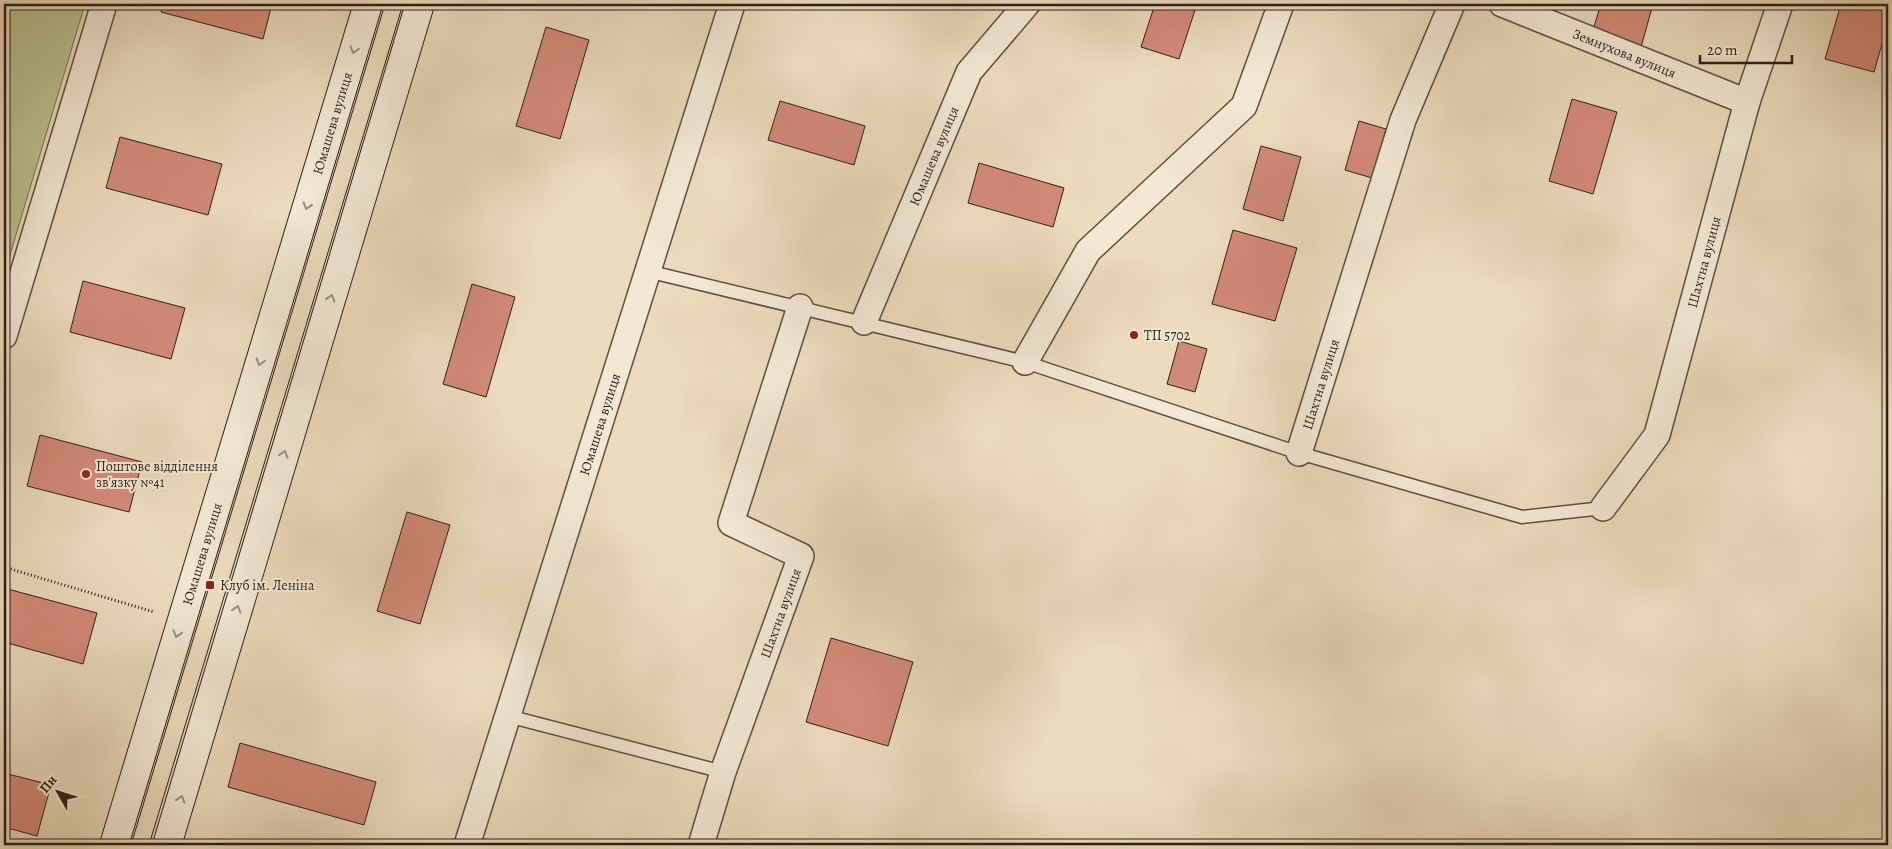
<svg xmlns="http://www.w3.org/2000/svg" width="1892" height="849" viewBox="0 0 1892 849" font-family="Alegreya,serif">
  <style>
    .green { fill: #babf8e; stroke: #746f54 }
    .building { fill: #d28a78; stroke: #2d1f19 }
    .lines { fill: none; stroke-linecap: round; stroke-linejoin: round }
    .lane-casing { stroke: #5d4e42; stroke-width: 15 }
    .street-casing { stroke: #5d4e42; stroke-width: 28 }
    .secondary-casing { stroke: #2d1f19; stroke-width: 30 }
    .path { stroke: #2d1f19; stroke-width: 3; stroke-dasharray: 1 2.5; stroke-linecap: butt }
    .lane { stroke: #f3e8d3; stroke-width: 12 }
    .street { stroke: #f3e8d3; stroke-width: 25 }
    .secondary { stroke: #f3e8d3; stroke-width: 28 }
    .tram { stroke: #2d1f19; stroke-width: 1 }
    .oneway { stroke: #9a8e7f }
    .poi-dot { fill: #8f2418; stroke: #f3e8d3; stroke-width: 2 }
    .labels { text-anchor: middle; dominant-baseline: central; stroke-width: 4; stroke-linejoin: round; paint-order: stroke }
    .street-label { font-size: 14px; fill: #2d1f19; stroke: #f3e8d3 }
    .poi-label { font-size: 14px; fill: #2d1f19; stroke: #f3e8d3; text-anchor: start }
  </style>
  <rect width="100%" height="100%" fill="#ecdbbc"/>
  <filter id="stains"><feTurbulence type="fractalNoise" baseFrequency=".004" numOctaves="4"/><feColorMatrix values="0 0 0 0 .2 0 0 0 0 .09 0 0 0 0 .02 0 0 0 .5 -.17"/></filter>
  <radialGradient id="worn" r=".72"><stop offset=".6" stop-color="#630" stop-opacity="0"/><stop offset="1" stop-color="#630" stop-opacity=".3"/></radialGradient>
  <path class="green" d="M4,4H85L4,275Z"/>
  <path class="building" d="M163,4H272L263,39L161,12Z
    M1155,4H1197L1179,59L1141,47Z
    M1601,4H1653L1641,47L1592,33Z
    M1841,4H1888V23L1874,72L1825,59Z
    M546,27L589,40L560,139L516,126Z
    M1572,99L1617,112L1593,194L1549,181Z
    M780,101L865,126L854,165L768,140Z
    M1359,121L1386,129L1372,178L1345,170Z
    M120,137L222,164L208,215L106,188Z
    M1261,146L1301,157L1283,221L1243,209Z
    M979,163L1064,188L1053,227L968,203Z
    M1233,230L1297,248L1275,321L1212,304Z
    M83,281L185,308L171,359L70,332Z
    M472,284L515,297L486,397L443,384Z
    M1179,341L1207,349L1195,392L1167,384Z
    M40,435L142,462L129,512L27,486Z
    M407,512L450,525L420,624L377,611Z
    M4,588L97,613L83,664L4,642Z
    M831,638L913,662L888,746L806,722Z
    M240,743L376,782L364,825L228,787Z
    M4,773L51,785L37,836L4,827Z"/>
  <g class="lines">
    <defs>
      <path id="lane" d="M647,271L1025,362L1299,453L1522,517L1603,508
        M508,716L723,772"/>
      <g id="street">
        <path id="s1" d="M1502,4L1747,102"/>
        <path id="s2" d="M864,322L969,72L1027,4"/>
        <path d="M4,336L104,4"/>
        <path d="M1025,362L1088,251L1244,106L1281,4"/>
        <path id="s3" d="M1299,453L1403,120L1452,4"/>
        <path id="s4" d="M1603,508L1657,435L1747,102L1780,4"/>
        <path id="s5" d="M467,845L732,4"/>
        <path id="s6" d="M701,845L723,772L801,556L731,523L800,307"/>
      </g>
      <g id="secondary">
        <path id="s7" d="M114,845L368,4"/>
        <path d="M167,845L420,4"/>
      </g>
    </defs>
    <use href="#lane" class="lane-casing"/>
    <use href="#street" class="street-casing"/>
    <use href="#secondary" class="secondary-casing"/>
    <path class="path" d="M4,567L154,612"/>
    <use href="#lane" class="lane"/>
    <use href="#street" class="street"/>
    <use href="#secondary" class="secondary"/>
    <path class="tram" d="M131,845L385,4
      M149,845L403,4"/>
  </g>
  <defs><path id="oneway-chevron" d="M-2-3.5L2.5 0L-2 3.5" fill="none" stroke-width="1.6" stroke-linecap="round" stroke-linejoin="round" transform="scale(1.25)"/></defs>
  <g class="oneway">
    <use href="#oneway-chevron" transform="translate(354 50) rotate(107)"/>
    <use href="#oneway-chevron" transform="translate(307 206) rotate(107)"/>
    <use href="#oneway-chevron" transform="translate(331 298) rotate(-73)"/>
    <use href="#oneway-chevron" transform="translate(260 362) rotate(107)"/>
    <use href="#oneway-chevron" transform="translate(284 454) rotate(-73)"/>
    <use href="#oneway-chevron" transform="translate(237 609) rotate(-73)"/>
    <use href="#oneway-chevron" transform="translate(177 634) rotate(107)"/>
    <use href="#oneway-chevron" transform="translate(181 799) rotate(-73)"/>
  </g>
  <g class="poi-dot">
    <circle cx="1134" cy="335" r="5"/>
    <circle cx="86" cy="474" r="5"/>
    <rect x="205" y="580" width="10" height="10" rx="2.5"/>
  </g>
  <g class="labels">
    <g class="street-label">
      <text stroke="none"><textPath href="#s1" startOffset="132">Земнухова вулиця</textPath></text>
      <text stroke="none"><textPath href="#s7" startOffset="754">Юмашева вулиця</textPath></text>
      <text stroke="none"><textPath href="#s2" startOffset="180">Юмашева вулиця</textPath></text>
      <text stroke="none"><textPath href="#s4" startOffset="270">Шахтна вулиця</textPath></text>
      <text stroke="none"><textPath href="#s3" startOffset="72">Шахтна вулиця</textPath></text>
      <text stroke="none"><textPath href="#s5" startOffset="441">Юмашева вулиця</textPath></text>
      <text stroke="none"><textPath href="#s7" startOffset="304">Юмашева вулиця</textPath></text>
      <text stroke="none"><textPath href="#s6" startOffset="245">Шахтна вулиця</textPath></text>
    </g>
    <g class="poi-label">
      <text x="1144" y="335">ТП 5702</text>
      <text x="96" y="466">Поштове відділення<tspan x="96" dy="16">зв'язку №41</tspan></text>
      <text x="220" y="585">Клуб ім. Леніна</text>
    </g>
  </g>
  <rect width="1892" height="849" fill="none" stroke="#ecdbbc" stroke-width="20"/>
  <rect x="5" y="5" width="1882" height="839" fill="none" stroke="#2d1f19" stroke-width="2.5"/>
  <rect x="10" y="10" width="1872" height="829" fill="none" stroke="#2d1f19"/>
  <g transform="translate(58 792) rotate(309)" stroke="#f3e8d3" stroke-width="4" paint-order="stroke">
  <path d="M0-4L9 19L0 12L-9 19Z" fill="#2d1f19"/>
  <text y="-8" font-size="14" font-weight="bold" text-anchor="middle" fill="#2d1f19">Пн</text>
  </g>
  <path d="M1700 55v8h92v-8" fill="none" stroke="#2d1f19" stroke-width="2.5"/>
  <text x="1707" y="55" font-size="15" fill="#2d1f19" stroke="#f3e8d3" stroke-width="4" paint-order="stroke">20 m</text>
  <rect width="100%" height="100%" filter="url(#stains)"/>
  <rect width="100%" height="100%" fill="url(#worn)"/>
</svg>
